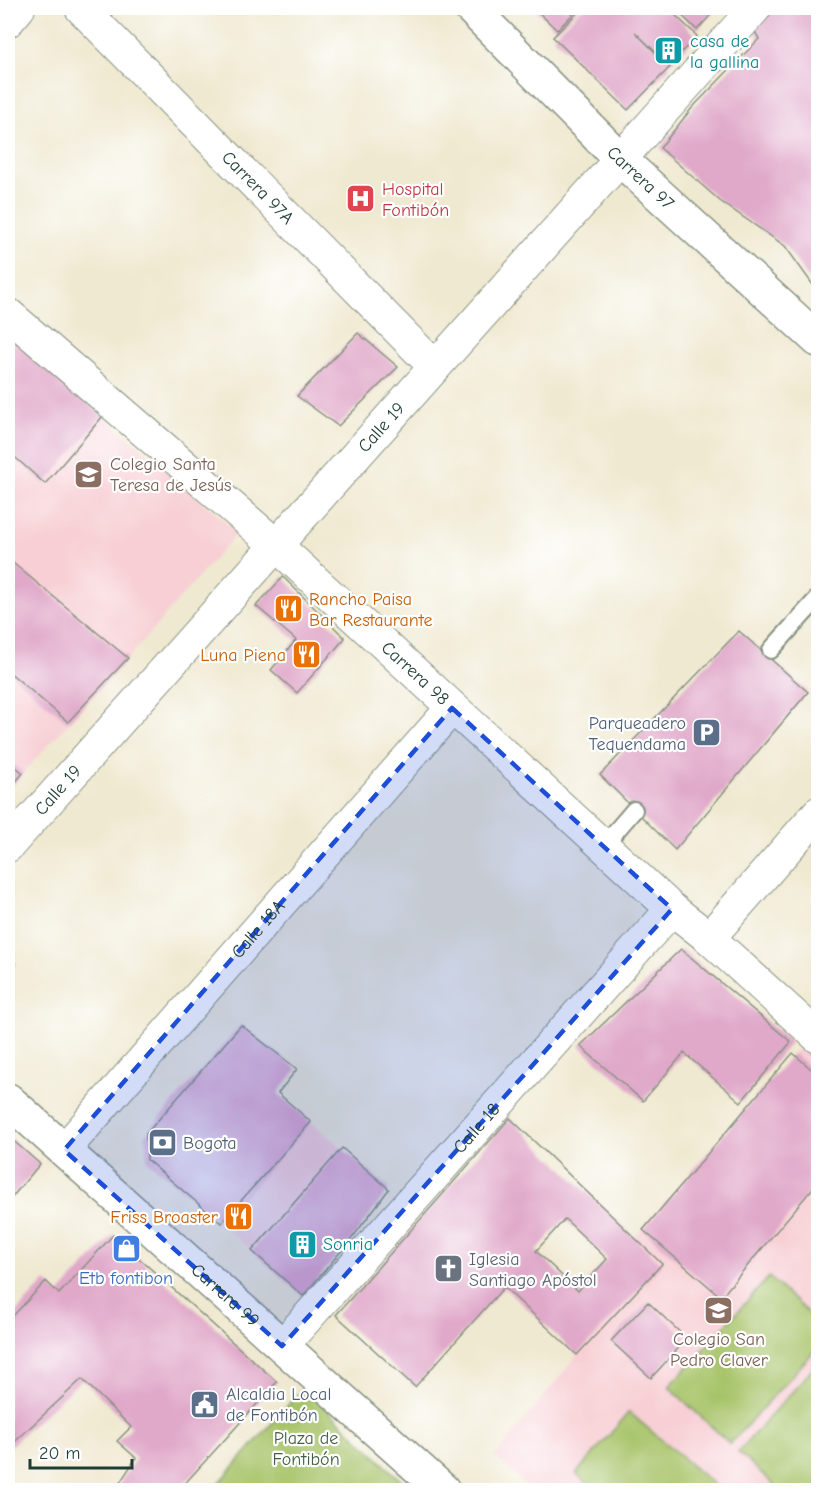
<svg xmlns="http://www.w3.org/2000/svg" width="826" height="1498" viewBox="0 0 826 1498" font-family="'Comic Neue',sans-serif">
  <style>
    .built { fill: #f7cfd4 }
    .green { fill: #a8c46a; stroke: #64804f; stroke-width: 1.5 }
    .building { fill: #e0a8c9; fill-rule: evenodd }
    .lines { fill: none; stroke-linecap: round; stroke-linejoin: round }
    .service-casing { stroke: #889382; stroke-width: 20 }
    .minor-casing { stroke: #889382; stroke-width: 34 }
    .tertiary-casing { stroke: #889382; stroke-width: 36 }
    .secondary-casing { stroke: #889382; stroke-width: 36 }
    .service { stroke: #fff; stroke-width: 16 }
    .minor { stroke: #fff; stroke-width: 32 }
    .tertiary { stroke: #fff; stroke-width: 33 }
    .secondary { stroke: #fff; stroke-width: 33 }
    .marked { fill: #1d4ed8; fill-opacity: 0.2; stroke: #1d4ed8; stroke-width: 4.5; stroke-dasharray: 12 8; stroke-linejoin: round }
    .labels { text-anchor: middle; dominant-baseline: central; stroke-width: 4.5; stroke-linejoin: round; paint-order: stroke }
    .culture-label { font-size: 18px; fill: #0d838f; stroke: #fff; text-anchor: start }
    .street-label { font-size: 18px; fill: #1f3d34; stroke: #fff }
    .health-label { font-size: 18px; fill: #be3a42; stroke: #fff; text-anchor: start }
    .education-label { font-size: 18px; fill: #785e54; stroke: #fff; text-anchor: start }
    .food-label { font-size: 18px; fill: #c56008; stroke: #fff; text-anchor: end }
    .service-label { font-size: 18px; fill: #4e5e75; stroke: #fff; text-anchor: start }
    .worship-label { font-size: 18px; fill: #5b616d; stroke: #fff; text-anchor: start }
    .shop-label { font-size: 18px; fill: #366cbe; stroke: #fff }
    .park-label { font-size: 18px; fill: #415f42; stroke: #fff }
  </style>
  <rect width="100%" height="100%" fill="#fff"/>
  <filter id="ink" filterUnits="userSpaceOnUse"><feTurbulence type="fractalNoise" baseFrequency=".0167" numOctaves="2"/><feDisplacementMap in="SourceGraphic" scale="12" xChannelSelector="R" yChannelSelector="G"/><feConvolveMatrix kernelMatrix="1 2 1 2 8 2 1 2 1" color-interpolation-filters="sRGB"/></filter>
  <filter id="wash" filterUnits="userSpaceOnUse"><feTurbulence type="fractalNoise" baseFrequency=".008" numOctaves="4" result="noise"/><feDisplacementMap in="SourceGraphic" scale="24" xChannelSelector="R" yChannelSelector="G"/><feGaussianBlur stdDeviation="1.35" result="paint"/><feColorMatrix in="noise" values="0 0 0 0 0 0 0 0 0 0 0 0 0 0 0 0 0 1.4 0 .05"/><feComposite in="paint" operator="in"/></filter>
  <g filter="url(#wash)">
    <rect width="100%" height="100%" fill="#f0e9d1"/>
    <path class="built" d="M8,334L238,532L128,658L23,773L8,760Z
      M805,1043L818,1055V1490H532L495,1457L577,1355L662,1264L634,1238L793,1053Z
      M311,1122L342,1148L252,1251L221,1223Z"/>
    <path class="green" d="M769,1277L818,1322V1347L730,1444L669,1387Z
      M818,1363V1487L815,1490H780L738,1452Z
      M304,1387L411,1490H213Z
      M629,1412L720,1490H596L576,1474Z"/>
    <g id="blocks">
      <path class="building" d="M534,8H579L557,30Z
        M582,8H668L697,36L669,65L635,32L670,67L628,110L553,37Z
        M674,8H717L697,30Z
        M759,8H818V292L785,246L720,201L660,148L692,108L759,39L748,19Z
        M358,333L398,367L338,426L297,396Z
        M8,334L103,416L45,484L8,451Z
        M8,559L128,658L68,722L8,671Z
        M283,577L345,638L297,693L271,670L296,640L256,606Z
        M739,631L808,692L675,850L600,775Z
        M8,760L23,773L8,791Z
        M681,949L791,1042L741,1102L684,1053L643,1101L580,1046Z
        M8,955L16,964L8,973Z
        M241,1025L297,1069L278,1093L311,1122L221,1223L147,1160L146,1134Z
        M793,1053L818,1075V1182L721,1297L643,1230Z
        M510,1118L662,1264L577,1355L504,1287L415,1387L336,1315ZM565,1219L607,1259L578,1291L536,1251Z
        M8,1136L40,1164L8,1202Z
        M342,1148L389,1189L353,1237L303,1296L252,1251Z
        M113,1235L277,1382L179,1490H121L117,1487L136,1458L117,1441L131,1427L82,1379L8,1448V1321L46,1281L59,1294Z
        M648,1302L687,1339L651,1378L611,1341Z"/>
    </g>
  </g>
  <g filter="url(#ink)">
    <use href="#blocks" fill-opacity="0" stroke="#889382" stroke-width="1.5"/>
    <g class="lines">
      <defs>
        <path id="service" d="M771,650L818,598
          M603,846L634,810"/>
        <g id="minor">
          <path id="s1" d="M81,8L435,367"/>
          <path d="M8,21L19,8"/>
          <path id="s2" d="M8,314L276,545L672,909L709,938L818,1037"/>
          <path id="s3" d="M8,846L755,8"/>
          <path d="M709,938L818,813"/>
          <path id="s4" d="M64,1150L452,708"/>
          <path id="s5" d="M282,1346L672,909"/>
        </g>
        <g id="tertiary">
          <path id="s6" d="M471,8L620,159L818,340"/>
        </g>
        <g id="secondary">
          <path id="s7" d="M8,1100L443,1490"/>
        </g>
      </defs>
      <use href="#service" class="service-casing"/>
      <use href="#minor" class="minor-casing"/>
      <use href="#tertiary" class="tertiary-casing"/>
      <use href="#secondary" class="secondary-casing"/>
      <use href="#service" class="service"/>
      <use href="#minor" class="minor"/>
      <use href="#tertiary" class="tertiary"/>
      <use href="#secondary" class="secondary"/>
    </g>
  </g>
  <path class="marked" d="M452,708L672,909L282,1346L64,1150Z"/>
  <defs>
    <symbol id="building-square" viewBox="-11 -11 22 22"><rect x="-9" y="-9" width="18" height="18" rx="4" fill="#0f9aa8" stroke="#fff"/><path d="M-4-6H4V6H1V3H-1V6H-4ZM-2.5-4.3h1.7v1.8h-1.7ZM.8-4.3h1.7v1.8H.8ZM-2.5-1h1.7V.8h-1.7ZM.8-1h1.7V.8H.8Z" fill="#fff"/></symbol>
    <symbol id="hospital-square" viewBox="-11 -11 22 22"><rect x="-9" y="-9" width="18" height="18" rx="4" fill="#e0444e" stroke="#fff"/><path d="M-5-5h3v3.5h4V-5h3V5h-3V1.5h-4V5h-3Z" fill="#fff"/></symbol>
    <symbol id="school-square" viewBox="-11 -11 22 22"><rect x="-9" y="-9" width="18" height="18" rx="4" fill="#8d6e63" stroke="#fff"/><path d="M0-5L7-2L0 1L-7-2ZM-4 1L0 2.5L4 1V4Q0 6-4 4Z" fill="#fff"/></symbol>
    <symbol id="restaurant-square" viewBox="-11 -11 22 22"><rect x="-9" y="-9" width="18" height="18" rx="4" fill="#e8710a" stroke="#fff"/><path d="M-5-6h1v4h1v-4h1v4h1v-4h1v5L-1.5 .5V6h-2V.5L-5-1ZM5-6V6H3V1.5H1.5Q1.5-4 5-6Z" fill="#fff"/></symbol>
    <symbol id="parking-square" viewBox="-11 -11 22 22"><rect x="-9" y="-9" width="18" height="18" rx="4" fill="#5c6f8a" stroke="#fff"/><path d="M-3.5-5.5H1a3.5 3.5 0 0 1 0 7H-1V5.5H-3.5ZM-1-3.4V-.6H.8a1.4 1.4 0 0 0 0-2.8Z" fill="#fff"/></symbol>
    <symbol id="bank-square" viewBox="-11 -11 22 22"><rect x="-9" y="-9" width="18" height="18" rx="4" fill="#5c6f8a" stroke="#fff"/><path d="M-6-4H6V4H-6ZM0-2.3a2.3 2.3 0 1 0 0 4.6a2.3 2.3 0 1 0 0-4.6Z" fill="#fff"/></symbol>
    <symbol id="shop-square" viewBox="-11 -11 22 22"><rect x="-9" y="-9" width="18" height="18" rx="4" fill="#3f7fe0" stroke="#fff"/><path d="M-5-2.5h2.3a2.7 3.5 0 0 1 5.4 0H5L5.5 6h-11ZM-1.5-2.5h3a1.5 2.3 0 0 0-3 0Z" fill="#fff"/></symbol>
    <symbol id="church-square" viewBox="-11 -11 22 22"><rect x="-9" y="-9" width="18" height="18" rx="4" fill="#6b7280" stroke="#fff"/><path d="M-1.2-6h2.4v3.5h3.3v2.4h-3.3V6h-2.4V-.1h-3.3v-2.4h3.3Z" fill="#fff"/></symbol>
    <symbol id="civic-square" viewBox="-11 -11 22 22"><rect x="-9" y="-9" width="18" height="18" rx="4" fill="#5c6f8a" stroke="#fff"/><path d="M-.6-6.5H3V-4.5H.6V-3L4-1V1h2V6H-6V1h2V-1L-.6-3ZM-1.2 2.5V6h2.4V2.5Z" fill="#fff"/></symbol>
  </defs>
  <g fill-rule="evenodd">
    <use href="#building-square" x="652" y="34" width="33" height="33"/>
    <use href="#hospital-square" x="344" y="182" width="33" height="33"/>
    <use href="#school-square" x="72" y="458" width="33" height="33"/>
    <use href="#restaurant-square" x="272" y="592" width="33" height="33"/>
    <use href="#restaurant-square" x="290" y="638" width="33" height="33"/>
    <use href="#parking-square" x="690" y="716" width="33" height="33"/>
    <use href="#bank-square" x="146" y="1126" width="33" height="33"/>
    <use href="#restaurant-square" x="222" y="1200" width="33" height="33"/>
    <use href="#building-square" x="286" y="1228" width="33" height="33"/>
    <use href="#shop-square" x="110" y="1232" width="33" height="33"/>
    <use href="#church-square" x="432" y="1252" width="33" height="33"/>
    <use href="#school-square" x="702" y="1294" width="33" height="33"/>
    <use href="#civic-square" x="188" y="1388" width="33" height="33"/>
  </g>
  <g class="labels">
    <g class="culture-label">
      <text x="690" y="41">casa de<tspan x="690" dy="21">la gallina</tspan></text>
      <text x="323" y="1244">Sonria</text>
    </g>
    <g class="street-label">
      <text stroke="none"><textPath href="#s6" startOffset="240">Carrera 97</textPath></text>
      <text stroke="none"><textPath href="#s1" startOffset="252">Carrera 97A</textPath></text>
      <text stroke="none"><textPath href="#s3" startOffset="561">Calle 19</textPath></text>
      <text stroke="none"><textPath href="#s2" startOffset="543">Carrera 98</textPath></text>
      <text stroke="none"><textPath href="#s3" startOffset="75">Calle 19</textPath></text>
      <text stroke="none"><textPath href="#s4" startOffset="294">Calle 18A</textPath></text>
      <text stroke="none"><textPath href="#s5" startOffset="292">Calle 18</textPath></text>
      <text stroke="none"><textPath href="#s7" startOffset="292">Carrera 99</textPath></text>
    </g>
    <g class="health-label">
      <text x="382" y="189">Hospital<tspan x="382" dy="21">Fontibón</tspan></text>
    </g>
    <g class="education-label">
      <text x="110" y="464">Colegio Santa<tspan x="110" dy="21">Teresa de Jesús</tspan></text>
      <text x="719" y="1339" text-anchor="middle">Colegio San<tspan x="719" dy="21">Pedro Claver</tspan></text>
    </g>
    <g class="food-label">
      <text x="309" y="599" text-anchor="start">Rancho Paisa<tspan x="309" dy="21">Bar Restaurante</tspan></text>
      <text x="286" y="655">Luna Piena</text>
      <text x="218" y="1217">Friss Broaster</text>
    </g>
    <g class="service-label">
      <text x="686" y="723" text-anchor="end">Parqueadero<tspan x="686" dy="21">Tequendama</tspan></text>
      <text x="183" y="1143">Bogota</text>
      <text x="226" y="1394">Alcaldia Local<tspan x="226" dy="21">de Fontibón</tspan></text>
    </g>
    <g class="worship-label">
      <text x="469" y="1259">Iglesia<tspan x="469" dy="21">Santiago Apóstol</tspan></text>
    </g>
    <g class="shop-label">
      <text x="126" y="1278">Etb fontibon</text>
    </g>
    <g class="park-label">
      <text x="306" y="1438">Plaza de<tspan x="306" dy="21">Fontibón</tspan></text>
    </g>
  </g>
  <rect width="826" height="1498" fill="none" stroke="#fff" stroke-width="30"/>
  <path d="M30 1459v9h102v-9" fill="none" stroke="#1f3d34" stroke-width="3"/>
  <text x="39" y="1459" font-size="18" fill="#1f3d34" stroke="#ffffff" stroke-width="4.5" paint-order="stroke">20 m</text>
</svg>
